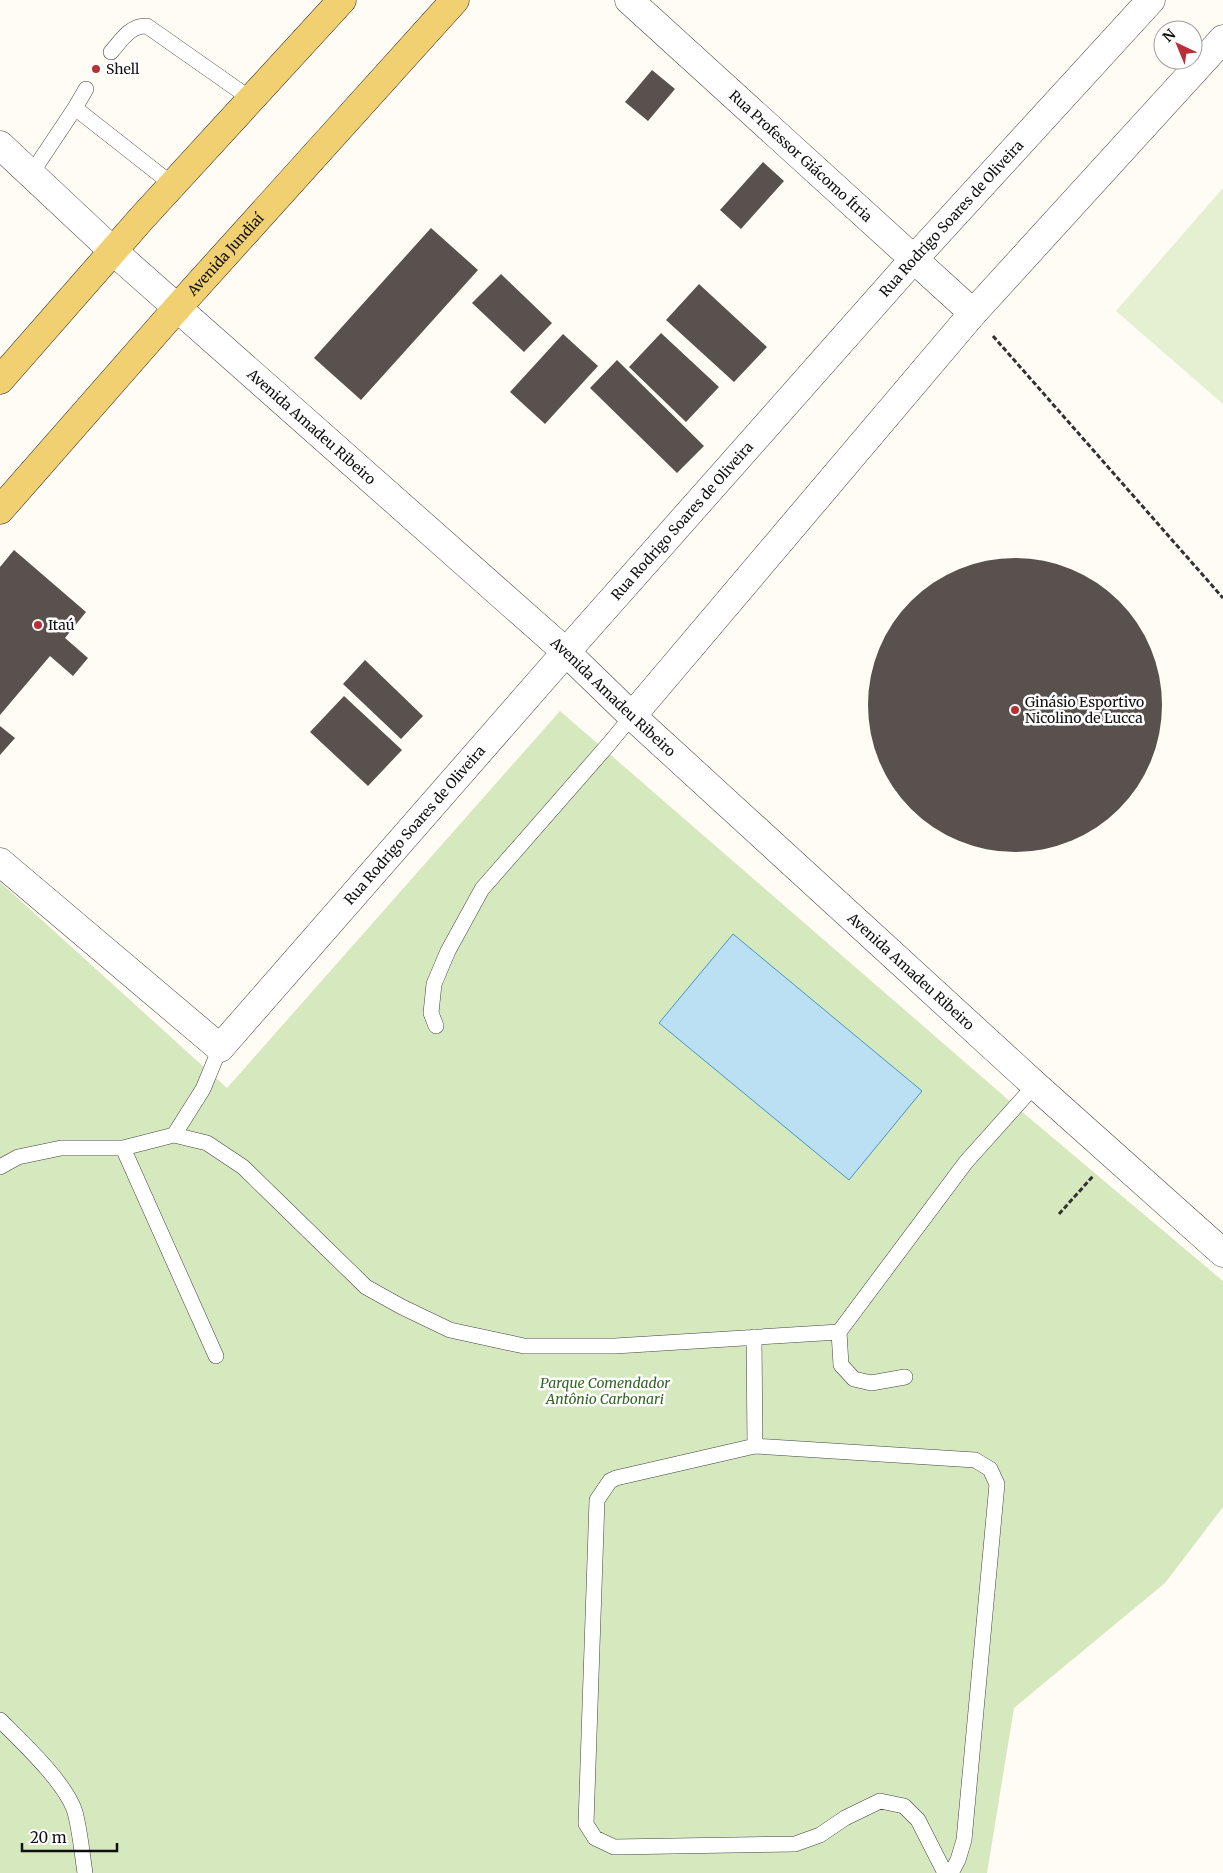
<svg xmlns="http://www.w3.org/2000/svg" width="1223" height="1873" viewBox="0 0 1223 1873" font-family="Merriweather,serif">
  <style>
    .green { fill: #d5e8be }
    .pitch { fill: #e5f0d0 }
    .water { fill: #bbdff3; stroke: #4695c6 }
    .building { fill: #58514d }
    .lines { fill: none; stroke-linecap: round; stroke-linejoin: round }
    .service-casing { stroke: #434343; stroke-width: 16 }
    .minor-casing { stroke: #434343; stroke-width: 29 }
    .primary-casing { stroke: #212121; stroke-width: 29 }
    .path { stroke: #323232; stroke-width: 3; stroke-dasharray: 5 2.5; stroke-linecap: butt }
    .service { stroke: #fff; stroke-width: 15 }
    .minor { stroke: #fff; stroke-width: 28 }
    .primary { stroke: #f1d072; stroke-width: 28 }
    .poi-dot { fill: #b92f38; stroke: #fff; stroke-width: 2 }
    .labels { text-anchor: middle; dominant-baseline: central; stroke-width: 5; stroke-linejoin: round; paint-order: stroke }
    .poi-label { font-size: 14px; fill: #101010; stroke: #fff; text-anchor: start }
    .street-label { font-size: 14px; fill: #101010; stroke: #fff }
    .park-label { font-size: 14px; font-style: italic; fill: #326523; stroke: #fff }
  </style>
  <rect width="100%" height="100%" fill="#fefcf4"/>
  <path class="green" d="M560,711L1027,1116L1223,1281V1507L1165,1583L1014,1708L987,1873H0V882L227,1088Z"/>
  <path class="pitch" d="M1223,188V404L1116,311Z"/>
  <path class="water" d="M733,934L922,1091L849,1180L659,1023Z"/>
  <path class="building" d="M652,70L675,89L648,121L625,102Z
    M763,162L784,181L741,229L720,210Z
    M431,228L478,270L361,400L314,358Z
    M501,274L552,323L524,352L472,303Z
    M699,284L767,347L734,382L666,320Z
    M661,333L719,387L686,422L629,367Z
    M563,334L598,366L545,424L510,392Z
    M617,360L704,446L677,473L590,388Z
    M14,550L86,612L65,638L88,658L73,676L50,656L0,715V567Z
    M868 705a147 147 0 1 1 294 0a147 147 0 1 1-294 0Z
    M365,660L423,716L401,739L343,684Z
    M344,696L402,750L368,786L310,732Z
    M0,726L15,738L0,755Z"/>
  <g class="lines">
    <defs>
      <path id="service" d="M111,52C121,41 130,25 147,26L251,99
        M75,108L173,185
        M31,174L75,108L86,89
        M436,1026L431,1013L434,984L448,951L482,889L608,745L632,716
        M220,1048L203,1089L174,1135L207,1143L243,1167L366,1287L402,1307L450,1330L524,1346H615L839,1332L966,1162L1035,1085
        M123,1148L174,1135
        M0,1167L18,1157L61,1148H123L216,1356
        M839,1332L841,1365L854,1379L871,1383L905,1377
        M754,1337L755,1446
        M0,1720C22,1742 66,1783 75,1812C80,1831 82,1853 85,1873
        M945,1873L918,1820L904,1806L880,1801L845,1818L820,1835L795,1844L614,1847L595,1838L586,1824L597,1500L610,1481L616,1478L755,1446L975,1460L990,1469L997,1484L964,1840L958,1860L951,1873"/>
      <g id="minor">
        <path id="s1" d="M629,0L973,313"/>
        <path id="s2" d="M0,145L113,251L566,652L632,716L1035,1085L1223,1253"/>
        <path d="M632,716L973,313L1223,39"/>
        <path id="s3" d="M0,862L220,1048L566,652L913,260L1151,0"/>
      </g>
      <g id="primary">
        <path d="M0,380L141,219L342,0"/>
        <path id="s4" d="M0,510L178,307L455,0"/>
      </g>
    </defs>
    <use href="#service" class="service-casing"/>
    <use href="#minor" class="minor-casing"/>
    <use href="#primary" class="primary-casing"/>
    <path class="path" d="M993,336L1223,598
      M1059,1214L1094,1175"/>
    <use href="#service" class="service"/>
    <use href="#minor" class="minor"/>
    <use href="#primary" class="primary"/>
  </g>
  <g class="poi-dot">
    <circle cx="96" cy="69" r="5"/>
    <circle cx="38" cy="625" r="5"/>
    <circle cx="1015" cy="710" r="5"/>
  </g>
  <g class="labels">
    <g class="poi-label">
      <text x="106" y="69">Shell</text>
      <text x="48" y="625">Itaú</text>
      <text x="1025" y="702">Ginásio Esportivo<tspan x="1025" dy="16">Nicolino de Lucca</tspan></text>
    </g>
    <g class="street-label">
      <text stroke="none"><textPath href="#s1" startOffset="232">Rua Professor Giácomo Ítria</textPath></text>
      <text stroke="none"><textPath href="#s3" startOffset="1394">Rua Rodrigo Soares de Oliveira</textPath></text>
      <text stroke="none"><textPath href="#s4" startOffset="341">Avenida Jundiaí</textPath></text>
      <text stroke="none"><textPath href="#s2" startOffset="420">Avenida Amadeu Ribeiro</textPath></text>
      <text stroke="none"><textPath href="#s3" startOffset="989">Rua Rodrigo Soares de Oliveira</textPath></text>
      <text stroke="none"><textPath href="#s2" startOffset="825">Avenida Amadeu Ribeiro</textPath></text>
      <text stroke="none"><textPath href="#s3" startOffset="584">Rua Rodrigo Soares de Oliveira</textPath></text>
      <text stroke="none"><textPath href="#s2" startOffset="1230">Avenida Amadeu Ribeiro</textPath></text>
    </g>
    <g class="park-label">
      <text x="605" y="1383">Parque Comendador<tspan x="605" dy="16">Antônio Carbonari</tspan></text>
    </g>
  </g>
  <g transform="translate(1178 45) rotate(316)"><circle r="24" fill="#ffffff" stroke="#9f9f9f"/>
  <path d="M0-4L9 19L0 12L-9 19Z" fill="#b92f38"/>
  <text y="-8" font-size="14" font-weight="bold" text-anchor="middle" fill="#101010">N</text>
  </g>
  <path d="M22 1843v8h95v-8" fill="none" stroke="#101010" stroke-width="2.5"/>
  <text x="30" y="1843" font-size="15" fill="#101010" stroke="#ffffff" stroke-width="4" paint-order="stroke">20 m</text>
</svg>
